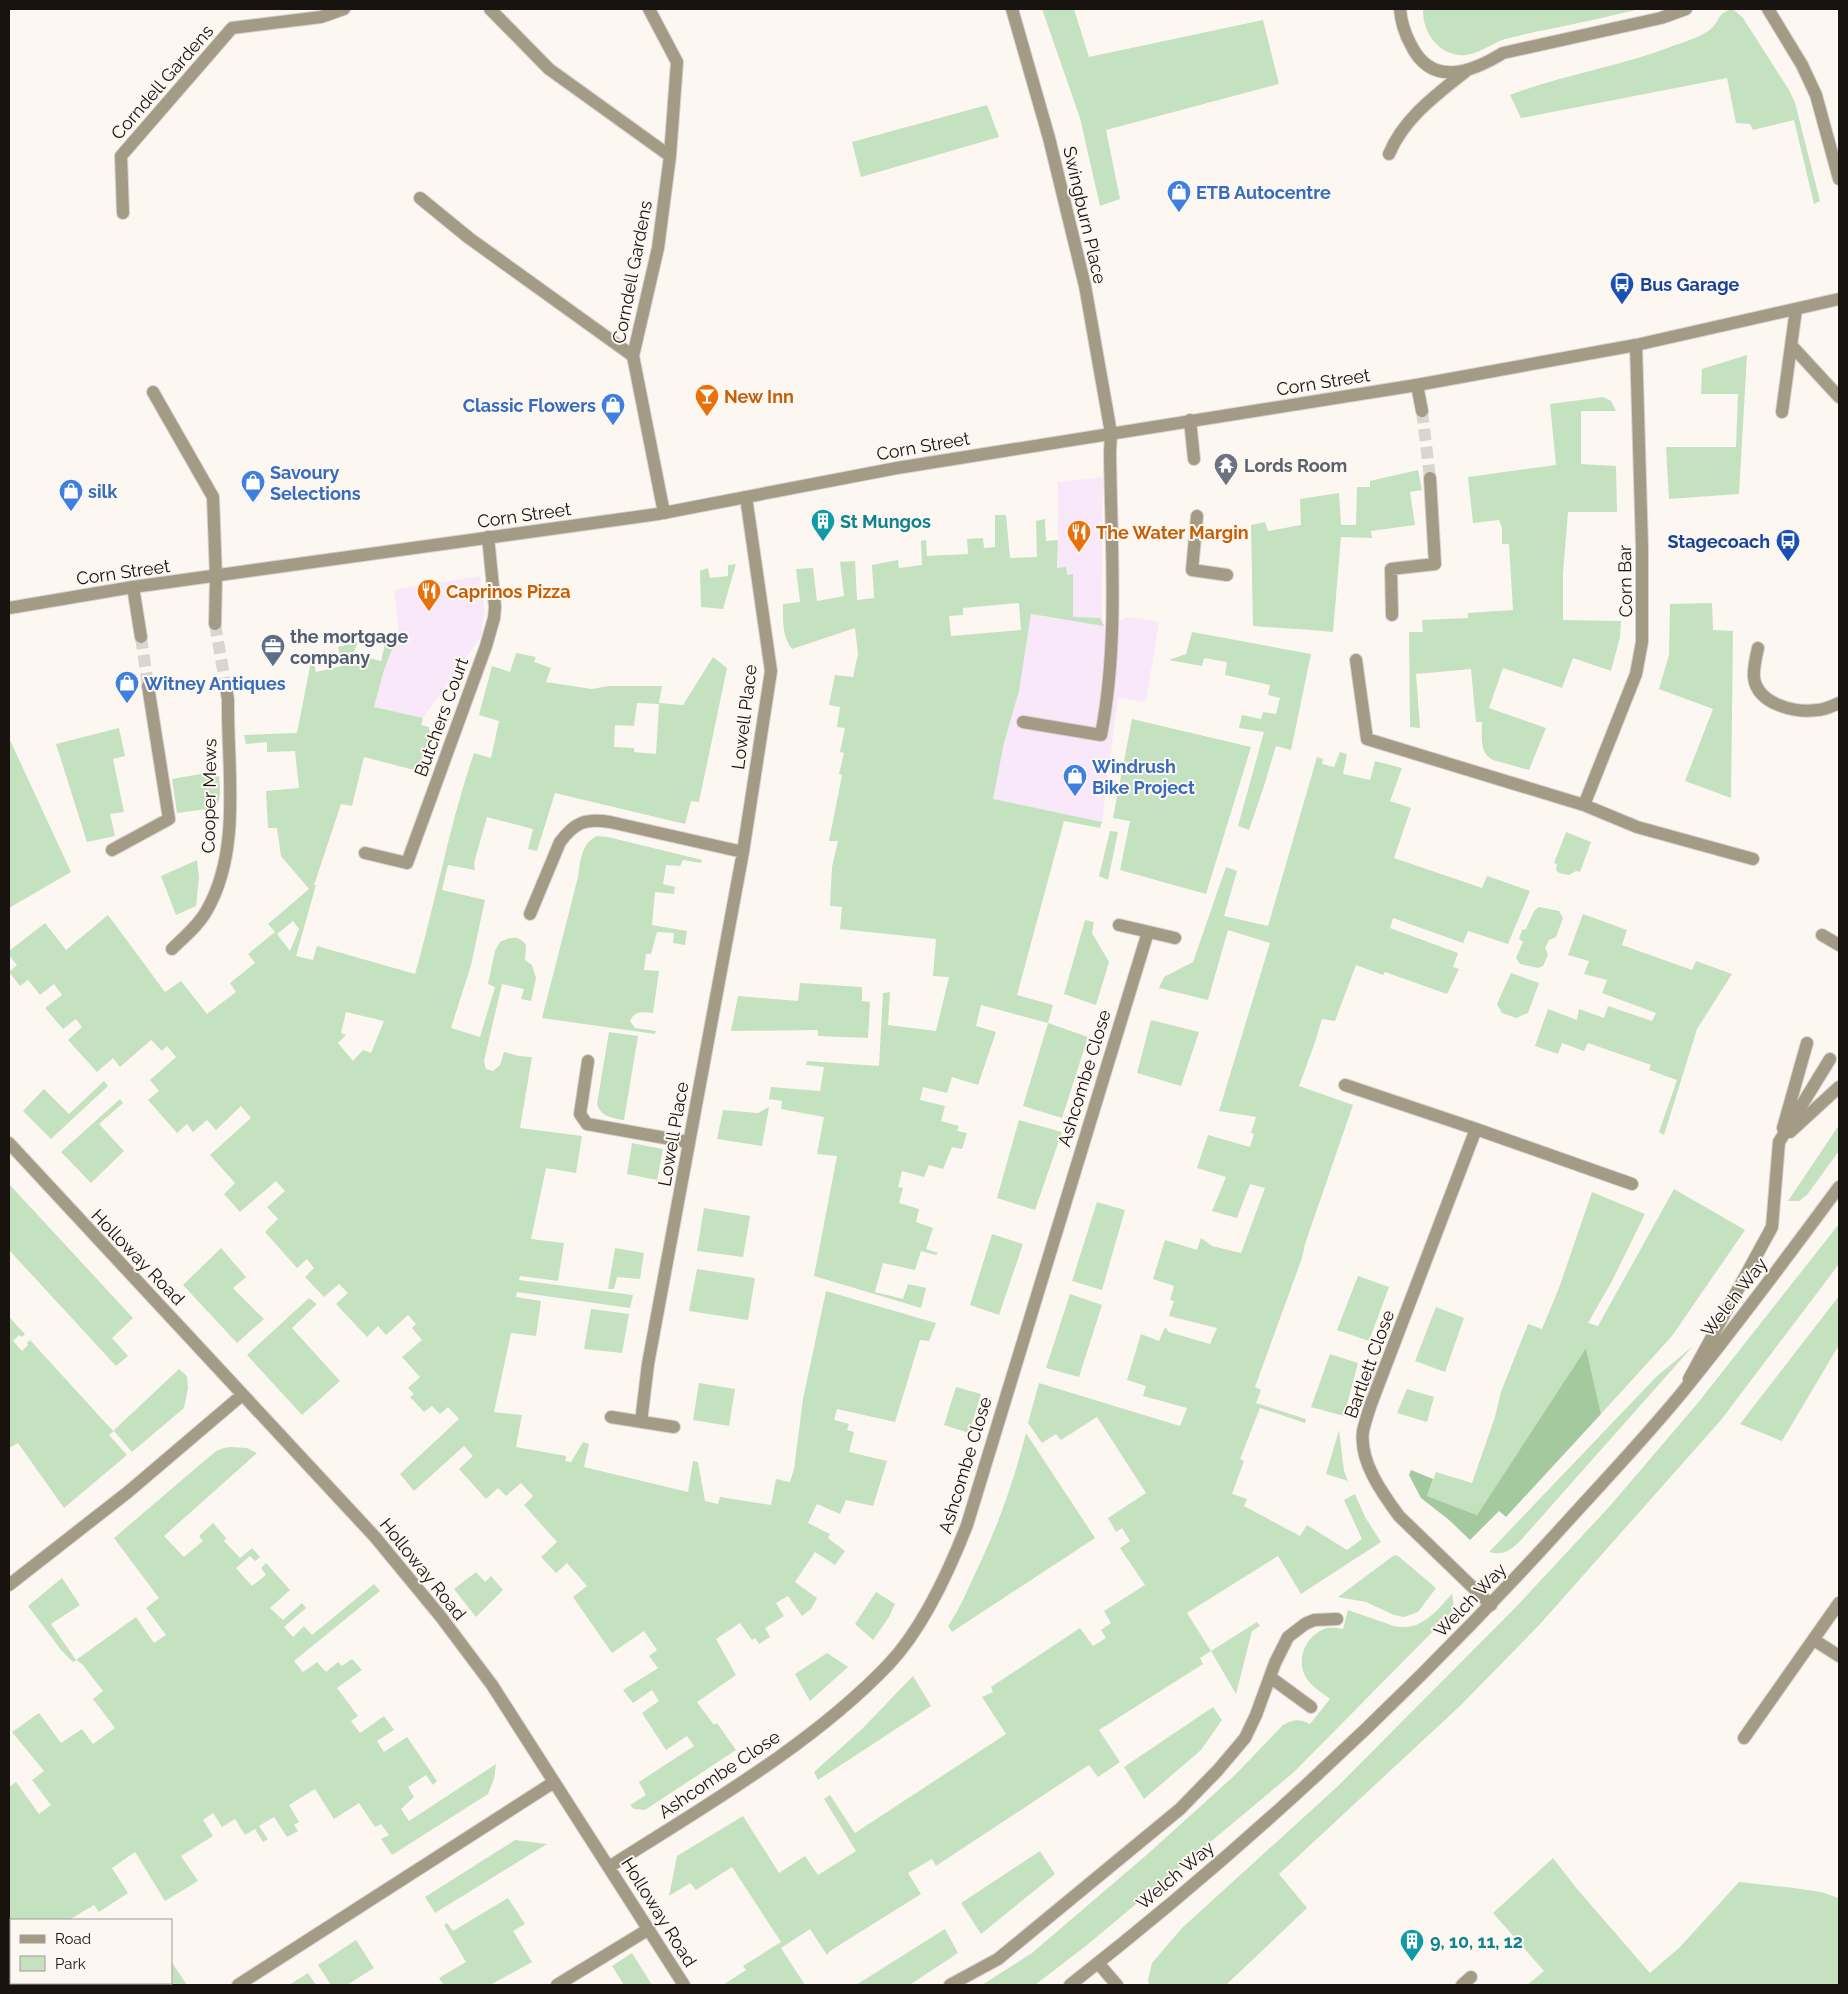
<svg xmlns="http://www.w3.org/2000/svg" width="1848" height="1994" viewBox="0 0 1848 1994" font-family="Raleway,sans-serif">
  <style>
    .commercial { fill: #f9e8fa }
    .green { fill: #c4e2bf; fill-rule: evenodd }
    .forest { fill: #a4c99e }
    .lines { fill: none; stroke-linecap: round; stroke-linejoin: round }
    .minor-tunnel { stroke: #dbd5d0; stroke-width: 12; stroke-dasharray: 12 6; stroke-linecap: butt }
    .service-casing { stroke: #d8d3ce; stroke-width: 14 }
    .minor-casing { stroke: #d8d3ce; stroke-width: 14 }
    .tertiary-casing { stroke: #d8d3ce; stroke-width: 14 }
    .service { stroke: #a49b86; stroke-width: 12 }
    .minor { stroke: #a49b86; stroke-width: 12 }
    .tertiary { stroke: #a49b86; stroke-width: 12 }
    .labels { text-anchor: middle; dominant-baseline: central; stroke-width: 4; stroke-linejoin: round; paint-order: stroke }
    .street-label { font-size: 18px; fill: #18130f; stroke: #fdf7f2 }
    .shop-label { font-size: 18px; font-weight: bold; fill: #366cbe; stroke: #fdf7f2; text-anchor: start }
    .transit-label { font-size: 18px; font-weight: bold; fill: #164399; stroke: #fdf7f2; text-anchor: start }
    .food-label { font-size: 18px; font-weight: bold; fill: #c56008; stroke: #fdf7f2; text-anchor: start }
    .worship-label { font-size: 18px; font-weight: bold; fill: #5b616d; stroke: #fdf7f2; text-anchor: start }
    .culture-label { font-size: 18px; font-weight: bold; fill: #0d838f; stroke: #fdf7f2; text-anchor: start }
    .service-label { font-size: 18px; font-weight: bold; fill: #4e5e75; stroke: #fdf7f2; text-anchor: start }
  </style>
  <rect width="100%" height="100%" fill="#fdf7f2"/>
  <path class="commercial" d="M1103,477L1102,618L1104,626L1129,617L1159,622L1146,702L1118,698L1102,822L993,799L1004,743L1019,691L1031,614L1058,619V482Z
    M480,576L485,616L483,617L482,635L423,718L374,707L384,670L399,631L394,590Z"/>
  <path class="green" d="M1042,9H1074L1089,57L1263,20L1279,84L1106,130L1120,199L1100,206L1080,118Z
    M1423,9H1640C1610,16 1580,23 1550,29C1535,32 1520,35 1505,39C1490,44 1476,57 1459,55C1436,53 1422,30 1423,9Z
    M1733,9L1743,18L1789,90L1795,103L1820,201L1814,204L1794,120L1753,130L1750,124L1736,123L1727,78L1521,118L1510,95C1562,75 1618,67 1670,47C1683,42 1702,37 1712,28C1721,19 1717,13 1733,9Z
    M987,105L999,137L861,177L852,142Z
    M1747,355L1739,494L1669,499L1666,447H1736L1738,394H1701L1702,369Z
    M1603,397L1611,401L1616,411H1581V464L1616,466L1617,512H1568L1563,573V620L1621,621L1620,637L1611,671L1573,658L1562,688L1503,668L1489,708L1546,728L1529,770L1493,760C1479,754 1482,735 1482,722H1476L1471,669L1416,674L1420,728L1410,727L1409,632H1423L1422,620L1468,618V613L1513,610L1509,544H1502V528L1499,520L1473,523L1468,477L1556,465L1550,404Z
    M1418,470L1422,490L1410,492L1415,525L1371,531L1372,538L1341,537L1333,632C1306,629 1280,628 1253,626L1251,525L1265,522L1268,531L1301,525L1300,499L1339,493L1341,525H1356L1357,487H1370V481Z
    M995,515H1006L1010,558L1037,557L1036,521L1045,519L1046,541L1058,540L1057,568L1066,567L1067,575L1073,574V617L1100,618L1104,626L1031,614L1019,691L1004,743L993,799L1102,822L1100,828L1064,821L1017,995L1053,1005L1048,1023L1088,1037L1062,1118L1023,1106L1048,1023L981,1005L976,1026L996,1032L978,1085L952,1077L947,1093L923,1087L920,1100L945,1106L941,1121L959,1126L957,1131L967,1133L962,1149L952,1147L943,1169L929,1165L924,1177L902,1171L898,1187L903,1188L899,1203L919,1209L916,1222L933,1228L926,1249L938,1253L936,1255L921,1251L915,1270L883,1263L875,1292L903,1299L908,1284L926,1288L921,1308L814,1276L837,1156L817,1154L824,1117L781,1109L782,1101L769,1099L771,1087L820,1091L824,1067L806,1065L807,1061L879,1066L883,993L890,992L888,1025L936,1031L949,977L933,976L936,939L840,929L842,907L830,906L832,867L838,841H829L842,775L839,774L844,753L840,752L845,728L837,727L840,707L829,705L835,675L853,677L858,654L855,628L792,649C782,637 783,619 783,604L800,602L796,569L813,568L817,601L844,596L840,562L855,561L857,600L874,598L872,565L898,560L899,568L922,565L921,541L926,540L927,556L968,554L967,539L983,538L984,548L995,547ZM1019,603L1021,630L951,636L949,616L963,615V608Z
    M736,564L723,609L701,607L700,571L708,568L710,578L728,576V565Z
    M1712,603L1713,630L1733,631L1731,798L1685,781L1713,709L1659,689L1669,655L1670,604Z
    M399,631L384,670L374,707L423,718L421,725L429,727L430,736L418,771L364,757L352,806L341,804L314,885H316L296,956L313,960L317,946L415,974C436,901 449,825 474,753L491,758L499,721L479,715L492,666L510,672L516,653L536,657L534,662L551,668L546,682L592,689L608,686H662L659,703L683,705L713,657L727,668L699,802L691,801L685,824L555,793L537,851L528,849L533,829L487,817L474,863L475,870L448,865L442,890L485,900L471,965L451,1028L480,1037L495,987L488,984L495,951L500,942C511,937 519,935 526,945L525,960L532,965L536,978L531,1001L521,999L524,989L502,984L484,1061L486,1069L493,1071L500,1065L504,1052L519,1056L532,1057L520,1128L582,1136L576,1173L546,1168L531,1239L564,1243L558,1281L520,1276L519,1280L633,1295L630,1308L517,1292L516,1297L541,1301L536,1336L511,1333L494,1412L522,1415L516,1447L566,1456L565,1461L571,1462L583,1442L589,1444L584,1467L688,1492L693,1461L698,1462L705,1501L718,1504L720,1497L771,1505L776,1479L790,1482L794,1469L803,1399L826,1291L936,1323L929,1341L920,1340L895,1422L837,1409L834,1420L849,1424L847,1430L854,1432L849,1452L887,1461L873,1506L846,1500L840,1514L817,1504L808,1523L830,1534L828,1538L845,1551L835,1565L815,1552L795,1582L817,1598L811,1609L802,1616L788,1596L776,1603L784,1616L765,1628L770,1637L759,1644L755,1638L752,1640L740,1623L716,1639L736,1675L697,1702L714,1725L717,1723L736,1750L645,1810L634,1809L630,1805L646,1795L639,1782L694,1746L687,1736L666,1750L642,1713L659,1701L652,1690L633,1703L623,1690L658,1668L649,1656L657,1650L644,1631L612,1653L573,1597L587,1586L567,1563L556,1573L541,1557L557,1542L524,1505L533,1496L521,1483L506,1496L498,1488L486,1499L459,1469L473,1456L464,1446L414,1491L400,1474L459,1419L448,1407L440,1414L432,1406L424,1412L410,1397L414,1394L408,1388L420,1377L402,1357L422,1340L412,1328L416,1324L408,1315L386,1335L378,1326L367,1337L336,1304L348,1293L339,1284L324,1297L305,1277L314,1268L307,1259L297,1268L265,1232L278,1219L267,1207L285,1191L276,1181L240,1212L224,1194L235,1183L210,1155L251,1118L241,1106L216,1130L207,1120L193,1132L187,1124L177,1133L148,1100L159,1091L150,1080L176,1057L167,1046L162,1051L151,1040L120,1067L113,1058L97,1072L68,1040L82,1027L76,1019L63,1029L45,1008L62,995L54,984L40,995L28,980L20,986L9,972L17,965L9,955V951L45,923L66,950L108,915L165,992L181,981L207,1014L236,992L230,983L255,963L248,954L275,932L268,924L309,889L281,856L277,828H268L266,791L299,788L295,751L267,752V742L246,744L244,735L297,733L312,656L316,672L342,666L338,647L358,642L353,654L381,661L387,635ZM637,703L659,704L656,754L634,752V748L614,747L615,725L634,726ZM293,921L299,929L290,951L277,934ZM346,1012L384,1021L371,1053L363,1050L353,1061L338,1043L346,1035L341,1033Z
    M1192,632L1311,654L1291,750L1276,746L1264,786L1249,830L1238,826L1264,732L1239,728L1242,715L1261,719L1263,712L1276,714L1280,698L1268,695L1270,685L1225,675L1227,662L1204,658L1202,666L1169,660L1186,654Z
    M1132,719L1251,747L1206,894L1120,870L1130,821L1113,818Z
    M119,728L125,756L113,759L124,812L110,814L115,836L87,842L56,744Z
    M9,738L71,872L9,908Z
    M1340,752L1347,754L1343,774L1370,780L1375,761L1402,768L1390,801L1411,808L1394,858L1482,888L1487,876L1530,891L1508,944L1468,931L1463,943L1393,918L1390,928L1458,953L1453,967L1459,969L1447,994L1385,972L1383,975L1356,965L1335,1021L1322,1019L1314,1045L1299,1086L1353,1105L1305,1244L1302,1258L1255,1387L1261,1390L1256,1403L1306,1419L1305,1423L1260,1408L1240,1459L1244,1461L1232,1494L1247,1499L1244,1506L1300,1536L1307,1525L1347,1550L1362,1539L1344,1500L1355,1494L1365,1517L1381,1542L1301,1594L1278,1556L1187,1613L1211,1651L1257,1622L1260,1626L1252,1631L1236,1694L1211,1651L1200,1658L1203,1664L1099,1730L1120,1762L1098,1777L1089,1765L936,1866L932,1859L908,1873L921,1894L830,1951L827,1955L810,1929L781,1948L805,1985H723L746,1970L743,1966L781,1942L732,1867L696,1890L690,1883L669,1896L677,1856L743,1816L779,1873L805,1856L818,1875L856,1851L824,1799L830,1795L855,1833L1006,1734L982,1697L993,1692L991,1687L1080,1628L1093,1646L1106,1638L1101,1630L1111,1623L1104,1611L1145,1585L1120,1548L1130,1541L1122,1528L1116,1532L1108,1518L1146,1493L1097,1417L1061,1440L1056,1434L1042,1443L1028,1423L1039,1383L1180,1426L1187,1408L1143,1396L1146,1386L1127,1380L1141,1334L1159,1341L1165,1327L1169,1332L1210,1344L1217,1328L1169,1316L1174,1301L1170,1300L1174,1286L1153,1279L1165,1240L1197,1250L1201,1238L1212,1246L1241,1253L1265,1188L1250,1184L1237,1218L1212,1211L1226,1177L1197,1168L1208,1135L1250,1147L1254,1134L1251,1133L1256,1117L1219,1111L1270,943L1228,930L1208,1000L1159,988L1164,977L1193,962L1226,867L1237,871L1224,916L1268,926L1317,757L1323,759L1322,764L1334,767Z
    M212,772L211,776H219C220,787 222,800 215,808L177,813L172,779Z
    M1110,831L1118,832L1108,880L1099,876Z
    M1566,832L1591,842L1580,872L1576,871L1569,875L1559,873L1556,870L1557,864L1554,863Z
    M597,836L608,837L702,860L701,863L683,860L680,866L666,865L663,884L675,887L674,894L655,892L652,925L687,931L685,945L673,943L674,933L657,932L651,954H646L644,970L659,971L653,1013C642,1012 635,1010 630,1021L635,1028L656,1031L655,1034L542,1018L578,877C580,863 581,843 597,836Z
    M197,860L199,877L196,906L176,915L161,876Z
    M1539,907L1559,911L1563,918L1556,937L1549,940L1545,948L1548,955L1543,966L1538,968L1520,964L1516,958L1523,942L1519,939L1522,930L1526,929L1534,911Z
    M1583,914L1627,930L1622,945L1692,970L1696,961L1732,974L1697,1029L1664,1135L1659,1132L1677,1080L1649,1070L1651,1065L1588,1043L1584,1051L1562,1043L1558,1054L1535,1046L1548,1009L1577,1020L1579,1009L1604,1018L1608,1006L1652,1021L1656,1013L1602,993L1607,980L1584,974L1589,961L1568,955Z
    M1085,920L1094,922L1092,933L1109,962L1096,1005L1064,994Z
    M1511,973L1539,983L1528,1013L1516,1018L1502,1013L1497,1004Z
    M800,983L862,987V1001L870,1002L868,1038L818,1036V1030L731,1031L738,996L798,1001Z
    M1151,1020L1199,1032L1181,1086L1137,1073Z
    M609,1032L638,1036L624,1120C612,1118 601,1117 597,1104Z
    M104,1081L108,1086L51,1139L23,1111L44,1089L69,1114Z
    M120,1099L123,1103L99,1124L124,1151L91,1183L61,1152Z
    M769,1107L762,1146L717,1139L723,1110L758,1113Z
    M1019,1120L1062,1132L1035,1210L997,1198Z
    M1839,1125V1151L1807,1195L1799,1201H1788Z
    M632,1143L663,1149L657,1180L627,1174Z
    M9,1184L133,1318L112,1338L128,1356L116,1366L9,1250Z
    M1674,1189L1745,1230L1672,1336L1601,1414L1586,1348L1477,1515L1427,1496L1436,1472L1472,1483L1495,1417L1501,1392L1528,1324L1542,1329L1559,1288L1592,1192L1645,1214L1612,1281L1588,1323L1598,1326Z
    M1097,1202L1125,1210L1102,1290L1072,1281Z
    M704,1208L750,1216L743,1257L697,1251Z
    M1839,1224V1264L1721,1420L1541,1623L1461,1705L1279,1874L1307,1908L1226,1985H1149L1148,1980L1152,1963L1182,1928L1338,1786L1515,1608L1609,1507L1697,1404Z
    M992,1234L1023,1244L999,1315L970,1305Z
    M221,1248L246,1277L233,1288L264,1319L237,1343L183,1285Z
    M615,1248L644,1253L640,1279L617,1277L614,1289H608Z
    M697,1269L755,1278L748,1320L689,1311Z
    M1358,1276L1389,1287L1369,1341L1337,1330Z
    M1070,1294L1102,1305L1079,1377L1046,1368Z
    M1839,1296V1345L1782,1441L1740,1424Z
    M309,1298L317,1304L292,1328L340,1381L302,1415L247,1355Z
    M1436,1307L1464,1318L1445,1372L1415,1361Z
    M591,1309L629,1314L622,1353L584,1349Z
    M9,1317L25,1334L22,1337L19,1335L13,1341L22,1351L28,1345L27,1343L30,1340L113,1431L179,1369L187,1376L188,1388L184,1408L132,1452L114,1431L109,1435L127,1455L64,1508L18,1443L9,1448Z
    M1693,1346L1521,1540C1511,1550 1504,1556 1489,1552L1657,1376Z
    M1330,1354L1358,1363L1344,1416L1311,1407Z
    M699,1383L735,1389L729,1426L693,1420Z
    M956,1387L981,1394L969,1433L944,1425Z
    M1407,1389L1434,1397L1427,1422L1397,1413Z
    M1339,1430L1344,1471L1348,1481L1326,1474Z
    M1026,1433L1095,1538L952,1632L948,1626C962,1606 970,1583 981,1561C1000,1520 1015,1477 1026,1433Z
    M230,1447L247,1448L257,1453L164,1536L184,1557L203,1541L199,1536L213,1523L226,1538L224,1541L240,1558L252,1548L260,1557L255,1561L250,1556L236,1568L252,1586L266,1575L261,1568L266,1563L290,1590L270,1608L283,1620L302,1603L306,1608L284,1627L293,1637L304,1626L312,1635L374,1584L380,1591L294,1661L303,1672L317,1662L326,1672L338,1662L342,1666L352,1659L362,1670L337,1688L358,1716L351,1721L360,1733L384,1716L394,1730L377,1741L384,1752L407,1737L437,1781L433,1785L426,1775L408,1787L414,1797L401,1809L409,1821L496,1764L494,1779L488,1794L392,1855L381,1839L389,1835L381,1824L375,1827L359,1803L334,1819L315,1789L289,1805L299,1822L294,1825L298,1831L287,1837L274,1817L259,1826L268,1839L263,1842L255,1829L245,1835L235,1819L222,1827L213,1813L203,1820L213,1836L181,1856L198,1881L165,1901L135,1852L112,1868L128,1893L99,1912L94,1905L69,1920H11V1978L9,1975V1787L16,1782L39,1814L51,1805L32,1780L44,1771L12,1732L39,1713L61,1743L82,1729L93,1744L115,1728L93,1699L103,1691L82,1664L76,1660L73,1662L61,1650L28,1606L62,1578L80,1605L51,1624L76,1660L136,1617L154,1643L166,1635L146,1608L159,1598L114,1538L216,1451L224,1448Z
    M1397,1555L1436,1588L1418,1612L1404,1617L1394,1615L1366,1602L1338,1597L1393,1556Z
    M476,1572L485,1582L491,1576L503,1590L476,1617L454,1589Z
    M876,1592L895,1604L889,1617L873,1640L855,1624Z
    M1452,1594L1454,1607L1450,1614L1294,1772L1087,1945L1035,1985H982L1032,1953L1150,1852L1235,1775L1283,1725C1294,1719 1300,1719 1310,1724L1330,1699C1320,1691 1307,1684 1303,1671C1298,1655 1307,1636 1324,1629C1330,1627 1337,1628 1343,1629L1348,1610L1394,1626C1421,1632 1435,1612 1452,1594Z
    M827,1653L848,1667L810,1701L795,1674Z
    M913,1676L931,1706L818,1780L814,1772L862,1729Z
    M1213,1707L1222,1720L1201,1750L1144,1799L1124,1767Z
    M515,1840L547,1844L435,1913L425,1897Z
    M1040,1851L1055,1874L981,1934L961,1903Z
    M1553,1858L1577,1889L1650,1973L1680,1947L1739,1882L1794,1888L1821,1892L1839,1898V1985H1527L1544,1971L1493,1913Z
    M508,1898L525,1924L513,1931L532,1962L490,1985H444L439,1978L466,1962L444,1925L447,1923L453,1931Z
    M945,1929L958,1953L914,1982L909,1985H856Z
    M356,1940L374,1968L347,1985H331L318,1965Z
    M632,1953L652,1985H624L612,1966Z
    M171,1961L187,1985H147L146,1983H171Z
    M308,1973L316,1985H289Z"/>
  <path class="forest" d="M1586,1348L1601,1414L1506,1517L1499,1511L1470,1540L1449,1520L1421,1498L1409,1475L1411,1470L1433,1479L1427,1496L1477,1515Z"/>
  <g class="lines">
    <path class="minor-tunnel" d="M1422,411L1430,478
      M215,624L226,687
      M141,637L148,686"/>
    <defs>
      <path id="service" d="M420,198L469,238L633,356
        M1791,345L1839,397
        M153,392L213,497L216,577
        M1782,412L1796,309
        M1190,420L1194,459
        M1197,516L1192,570L1227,575
        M1758,648C1756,657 1753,669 1754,678C1758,705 1796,713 1817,710C1825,710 1832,706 1839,703
        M1023,722L1101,735C1119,643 1111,546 1110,452L1111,433
        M1822,935L1839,945
        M588,1061L580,1114L587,1124L688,1142
        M1783,1128L1807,1043
        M1790,1132L1839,1087
        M1689,1379L1772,1227L1779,1142L1830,1059
        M1744,1738L1839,1603
        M557,1985L649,1929"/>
      <path id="minor" d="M490,9L549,69L670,156
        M649,9L677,62L670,156L658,248L633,356L664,513
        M1012,9L1049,138L1085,286L1111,433
        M1400,9C1401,22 1405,34 1411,45C1432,88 1472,72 1503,53L1661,18L1686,9
        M1768,9L1802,65L1816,95L1839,179
        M1389,154C1404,118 1436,95 1466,71
        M123,213L121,156L232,28L321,17L344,9
        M1417,385L1422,411
        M133,587L141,637
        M1392,615L1391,569L1435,564L1430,478
        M215,624L216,577
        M1356,660L1367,739L1584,805L1637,827L1753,859
        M1584,805L1636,674L1642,642V547L1636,345
        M112,850L169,819L148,686
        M365,853L407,863L486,646L494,618L495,607L488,537
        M530,914L560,842C575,822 586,818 610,822L743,852
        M1119,925L1175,938
        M172,949C184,937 199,925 207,910C242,849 227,767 228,700L226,687
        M1345,1085L1476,1129L1371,1404C1368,1413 1365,1422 1363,1431C1359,1461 1382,1493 1399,1516L1491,1605
        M1476,1129L1632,1184
        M9,1143L375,1537L441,1617L492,1685L684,1985
        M611,1417L674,1427
        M641,1422L648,1364L743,852L771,671L746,497
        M9,1585L128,1492L242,1395
        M1814,1640L1839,1656
        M1270,1677L1311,1707
        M609,1867C703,1807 812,1745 889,1664C923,1628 949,1571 967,1525L1148,932
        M1098,1963L1117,1985
        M238,1985L554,1782
        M950,1985L998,1959L1180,1809L1218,1770L1245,1738L1256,1715L1275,1663L1288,1637L1305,1624L1314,1620L1337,1619
        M1462,1985L1471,1977"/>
      <path id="tertiary" d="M9,608L133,587L658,514L897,468L1417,385L1636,345L1839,299
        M1070,1985C1248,1846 1413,1692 1564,1525C1603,1482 1643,1440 1680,1395C1735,1328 1787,1257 1839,1187"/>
    </defs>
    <use href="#service" class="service-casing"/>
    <use href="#minor" class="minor-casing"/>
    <use href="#tertiary" class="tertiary-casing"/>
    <use href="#service" class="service"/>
    <use href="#minor" class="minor"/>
    <use href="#tertiary" class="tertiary"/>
  </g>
  <defs>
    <symbol id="shop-pin" viewBox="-11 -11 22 30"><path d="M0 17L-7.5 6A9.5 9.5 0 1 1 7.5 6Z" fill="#3f7fe0" stroke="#fdf7f2"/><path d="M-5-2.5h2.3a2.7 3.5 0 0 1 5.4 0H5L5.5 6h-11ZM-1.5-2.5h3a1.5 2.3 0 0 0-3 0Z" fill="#fff"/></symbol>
    <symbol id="bus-pin" viewBox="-11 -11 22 30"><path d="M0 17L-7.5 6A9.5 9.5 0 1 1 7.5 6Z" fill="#1a4fb4" stroke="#fdf7f2"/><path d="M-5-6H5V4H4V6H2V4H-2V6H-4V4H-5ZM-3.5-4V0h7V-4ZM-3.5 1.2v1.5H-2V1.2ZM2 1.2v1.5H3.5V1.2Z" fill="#fff"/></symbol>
    <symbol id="bar-pin" viewBox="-11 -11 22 30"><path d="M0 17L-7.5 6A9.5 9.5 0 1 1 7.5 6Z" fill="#e8710a" stroke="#fdf7f2"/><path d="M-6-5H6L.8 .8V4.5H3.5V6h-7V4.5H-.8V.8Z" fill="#fff"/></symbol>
    <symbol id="temple-pin" viewBox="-11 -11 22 30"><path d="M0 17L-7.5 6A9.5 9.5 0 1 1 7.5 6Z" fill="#6b7280" stroke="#fdf7f2"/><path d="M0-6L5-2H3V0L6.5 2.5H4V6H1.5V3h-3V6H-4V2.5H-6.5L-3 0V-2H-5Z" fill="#fff"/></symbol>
    <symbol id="building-pin" viewBox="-11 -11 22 30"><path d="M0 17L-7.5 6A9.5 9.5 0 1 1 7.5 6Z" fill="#0f9aa8" stroke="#fdf7f2"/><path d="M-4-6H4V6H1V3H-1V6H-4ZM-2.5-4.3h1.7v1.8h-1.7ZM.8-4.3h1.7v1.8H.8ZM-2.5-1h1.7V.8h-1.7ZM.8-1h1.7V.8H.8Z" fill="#fff"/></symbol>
    <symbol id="restaurant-pin" viewBox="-11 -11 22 30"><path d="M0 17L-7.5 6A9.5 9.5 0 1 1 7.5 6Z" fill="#e8710a" stroke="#fdf7f2"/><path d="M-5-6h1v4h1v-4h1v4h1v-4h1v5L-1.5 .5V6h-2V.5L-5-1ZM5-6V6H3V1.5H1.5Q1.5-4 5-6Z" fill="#fff"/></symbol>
    <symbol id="office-pin" viewBox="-11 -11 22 30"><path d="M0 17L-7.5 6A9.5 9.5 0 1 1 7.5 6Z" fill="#5c6f8a" stroke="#fdf7f2"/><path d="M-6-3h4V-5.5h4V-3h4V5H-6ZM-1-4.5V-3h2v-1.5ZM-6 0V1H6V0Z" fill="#fff"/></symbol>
  </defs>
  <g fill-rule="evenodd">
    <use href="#shop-pin" x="1165" y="178" width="28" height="38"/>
    <use href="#bus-pin" x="1608" y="270" width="28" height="38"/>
    <use href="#bar-pin" x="693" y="382" width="28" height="38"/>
    <use href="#shop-pin" x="599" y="391" width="28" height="38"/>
    <use href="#temple-pin" x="1212" y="451" width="28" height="38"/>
    <use href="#shop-pin" x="239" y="468" width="28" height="38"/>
    <use href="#shop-pin" x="57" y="477" width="28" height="38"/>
    <use href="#building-pin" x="809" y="507" width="28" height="38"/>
    <use href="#restaurant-pin" x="1065" y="518" width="28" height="38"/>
    <use href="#bus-pin" x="1774" y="527" width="28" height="38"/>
    <use href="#restaurant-pin" x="415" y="577" width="28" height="38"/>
    <use href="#office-pin" x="259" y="632" width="28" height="38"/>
    <use href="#shop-pin" x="113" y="669" width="28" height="38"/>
    <use href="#shop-pin" x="1061" y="762" width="28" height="38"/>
    <use href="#building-pin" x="1398" y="1927" width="28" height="38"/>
  </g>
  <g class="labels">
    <g class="street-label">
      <text transform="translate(162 82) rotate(-49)">Corndell Gardens</text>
      <text transform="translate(1085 215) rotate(77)">Swingburn Place</text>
      <text transform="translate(632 272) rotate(-79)">Corndell Gardens</text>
      <text transform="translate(1323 382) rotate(-9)">Corn Street</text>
      <text transform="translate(923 446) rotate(-10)">Corn Street</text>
      <text transform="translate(524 515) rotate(-8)">Corn Street</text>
      <text transform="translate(123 572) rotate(-8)">Corn Street</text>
      <text transform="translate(1625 581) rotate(-91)">Corn Bar</text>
      <text transform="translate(441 717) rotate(-70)">Butchers Court</text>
      <text transform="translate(744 717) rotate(-83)">Lowell Place</text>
      <text transform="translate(209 796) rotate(-89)">Cooper Mews</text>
      <text transform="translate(1084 1078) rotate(-73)">Ashcombe Close</text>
      <text transform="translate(673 1134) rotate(-80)">Lowell Place</text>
      <text transform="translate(138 1257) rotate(46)">Holloway Road</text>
      <text transform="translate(1734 1297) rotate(-52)">Welch Way</text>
      <text transform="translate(1369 1364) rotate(-70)">Bartlett Close</text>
      <text transform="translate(965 1465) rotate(-73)">Ashcombe Close</text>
      <text transform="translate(423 1569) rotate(51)">Holloway Road</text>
      <text transform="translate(1470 1600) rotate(-46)">Welch Way</text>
      <text transform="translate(719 1774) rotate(-34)">Ashcombe Close</text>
      <text transform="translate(1175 1875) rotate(-40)">Welch Way</text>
      <text transform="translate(659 1912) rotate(58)">Holloway Road</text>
    </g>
    <g class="shop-label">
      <text x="1196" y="192">ETB Autocentre</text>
      <text x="596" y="405" text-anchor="end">Classic Flowers</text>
      <text x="270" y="472">Savoury<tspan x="270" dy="21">Selections</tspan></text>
      <text x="88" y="491">silk</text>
      <text x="144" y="683">Witney Antiques</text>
      <text x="1092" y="766">Windrush<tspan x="1092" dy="21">Bike Project</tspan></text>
    </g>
    <g class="transit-label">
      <text x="1640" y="284">Bus Garage</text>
      <text x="1770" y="541" text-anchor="end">Stagecoach</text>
    </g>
    <g class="food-label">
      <text x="724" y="396">New Inn</text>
      <text x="1096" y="532">The Water Margin</text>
      <text x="446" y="591">Caprinos Pizza</text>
    </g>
    <g class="worship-label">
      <text x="1244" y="465">Lords Room</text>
    </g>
    <g class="culture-label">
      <text x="840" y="521">St Mungos</text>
      <text x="1430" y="1941">9, 10, 11, 12</text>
    </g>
    <g class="service-label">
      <text x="290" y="636">the mortgage<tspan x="290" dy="21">company</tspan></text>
    </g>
  </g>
  <rect width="1848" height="1994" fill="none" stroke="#18130f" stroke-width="20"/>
  <rect x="10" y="1919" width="162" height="65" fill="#fdf7f2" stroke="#a19c97"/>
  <rect x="20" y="1935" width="25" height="8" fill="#a49b86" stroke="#a19c97"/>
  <text x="55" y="1944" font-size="15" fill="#18130f">Road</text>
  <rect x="20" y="1956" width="25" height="15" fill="#c4e2bf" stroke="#a19c97"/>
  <text x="55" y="1969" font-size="15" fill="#18130f">Park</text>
</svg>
